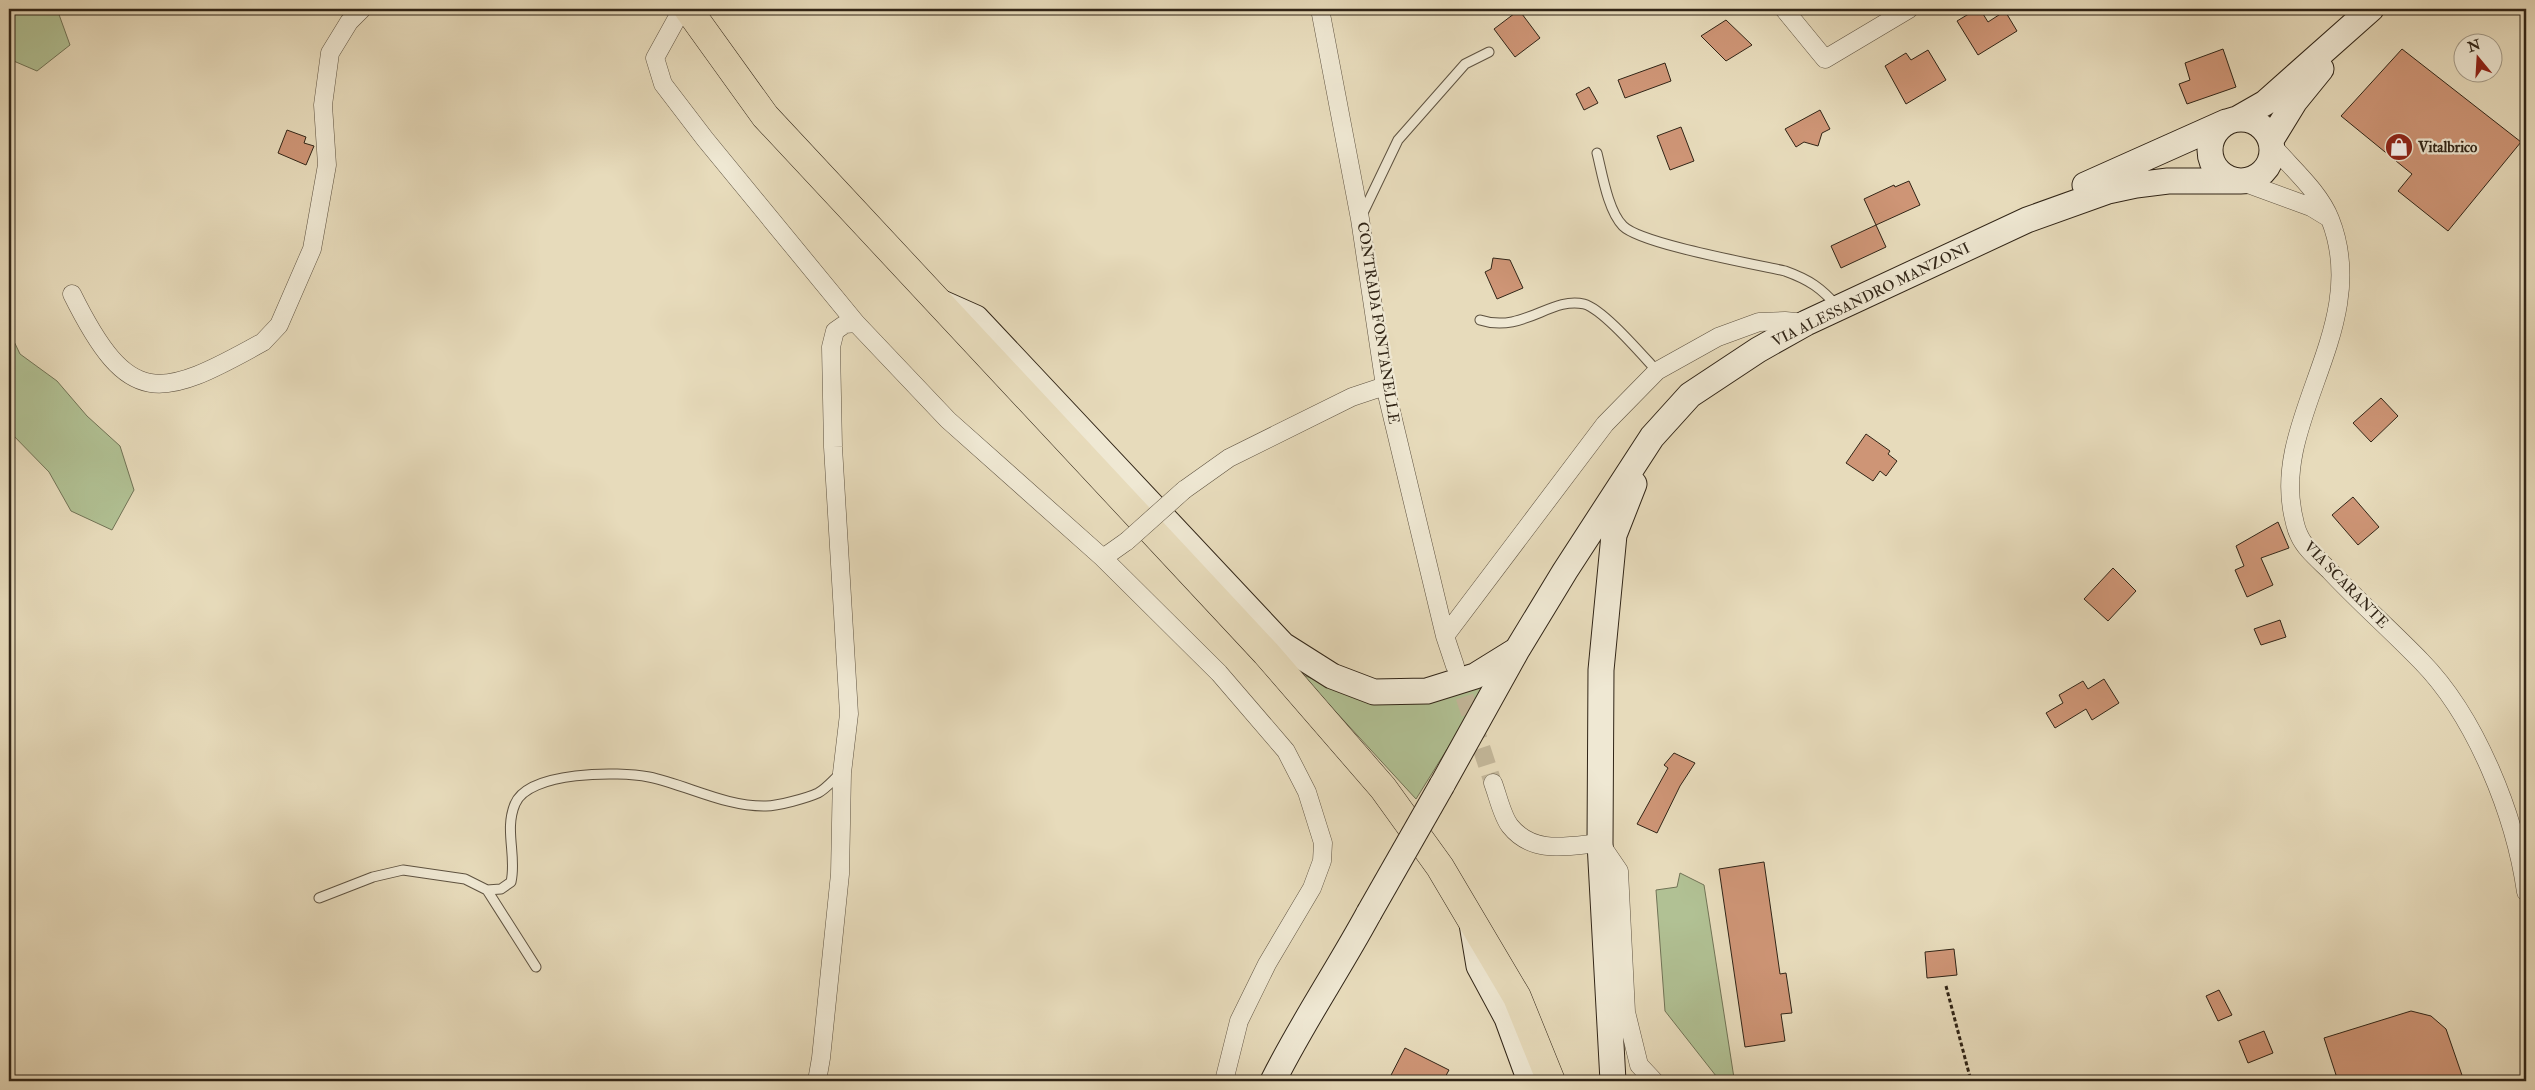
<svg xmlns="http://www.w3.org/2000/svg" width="2535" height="1090" viewBox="0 0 2535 1090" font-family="'IM FELL Double Pica',serif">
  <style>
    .green { fill: #b1c194; stroke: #717356 }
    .building { fill: #ce9576; stroke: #312517 }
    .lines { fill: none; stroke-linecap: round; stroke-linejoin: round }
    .street-tunnel { stroke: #c3b79a; stroke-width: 18; stroke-dasharray: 18 9; stroke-linecap: butt }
    .lane-casing { stroke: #5e5240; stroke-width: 11 }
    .street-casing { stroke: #5e5240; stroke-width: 19 }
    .secondary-casing { stroke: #312517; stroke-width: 27 }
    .primary-casing { stroke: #312517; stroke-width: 29 }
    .path { stroke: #312517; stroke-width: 3; stroke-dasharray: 4 2.5; stroke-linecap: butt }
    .lane { stroke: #efe8d3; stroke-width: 9 }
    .street { stroke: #efe8d3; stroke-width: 18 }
    .secondary { stroke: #efe8d3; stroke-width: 25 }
    .primary { stroke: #e7dbbb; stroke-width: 28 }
    .street-bridge-casing { stroke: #5e5240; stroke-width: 19; stroke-linecap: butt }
    .secondary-bridge-casing { stroke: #312517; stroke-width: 27; stroke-linecap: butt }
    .street-bridge { stroke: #efe8d3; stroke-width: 18 }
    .secondary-bridge { stroke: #efe8d3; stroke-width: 25 }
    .labels { text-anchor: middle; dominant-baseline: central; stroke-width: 4.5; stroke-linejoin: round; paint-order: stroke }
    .poi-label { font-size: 15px; font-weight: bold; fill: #312517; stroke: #efe8d3; text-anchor: start }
    .street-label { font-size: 15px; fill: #312517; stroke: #efe8d3 }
  </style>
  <rect width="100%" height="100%" fill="#e7dbbb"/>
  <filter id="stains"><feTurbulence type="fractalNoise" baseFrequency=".004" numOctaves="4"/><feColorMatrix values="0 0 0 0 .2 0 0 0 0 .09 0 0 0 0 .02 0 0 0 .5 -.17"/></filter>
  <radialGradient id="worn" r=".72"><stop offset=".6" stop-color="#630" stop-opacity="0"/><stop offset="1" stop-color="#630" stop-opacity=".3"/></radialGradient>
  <path class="green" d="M9,9H57L70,45L37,71L9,59Z
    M9,331L20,354L57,381L87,416L120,446L134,490L112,530L71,511L49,472L9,431Z
    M1301,674C1325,684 1372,705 1397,704C1426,703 1454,696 1480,684L1484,690L1416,799Z
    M1680,873L1704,885L1734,1078L1720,1081L1665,1011L1656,890L1677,887Z"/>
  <path class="building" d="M1977,9H1980L1988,22L2005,11L2017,31L1978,55L1957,21Z
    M1519,10L1540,38L1515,57L1494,29Z
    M1726,20L1752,45L1726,61L1701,36Z
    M2223,49L2236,87L2187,104L2179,84L2190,80L2185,63Z
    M2402,49L2521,142L2448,231L2398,191L2412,174L2341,116Z
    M1928,50L1946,80L1906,104L1885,66L1906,53L1911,60Z
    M1665,63L1671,81L1625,98L1618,80Z
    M1589,87L1598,103L1584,110L1576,94Z
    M1820,110L1830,129L1822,133L1818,146L1804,142L1796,147L1785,129Z
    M1681,127L1694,161L1670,170L1657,136Z
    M287,130L306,137L304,143L314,146L306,165L278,153Z
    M1909,181L1920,205L1876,225L1864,199L1894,185L1895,187Z
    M1876,225L1886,247L1841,268L1831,246Z
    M1493,258L1510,260L1523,288L1497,299L1485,272L1491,269Z
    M2381,398L2398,416L2371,442L2353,423Z
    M1866,434L1890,451L1888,454L1897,461L1886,476L1880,471L1873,481L1846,463Z
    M2353,497L2379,527L2358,545L2332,515Z
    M2278,522L2289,548L2261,558L2273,585L2247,597L2235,570L2244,566L2236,546Z
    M2113,568L2136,591L2108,621L2084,599Z
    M2280,620L2286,637L2261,645L2254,629Z
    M2104,679L2119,703L2092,720L2086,709L2055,728L2046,713L2063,703L2059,695L2083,681L2088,689Z
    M1674,753L1695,763L1680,786L1657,833L1637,824L1668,768L1664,765Z
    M1764,862L1780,974L1786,973L1792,1013L1781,1014L1785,1041L1745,1047L1719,869Z
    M1954,949L1957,975L1927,978L1925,952Z
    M2219,990L2232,1015L2218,1021L2206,996Z
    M2411,1011L2431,1016L2446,1029L2464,1081H2338L2324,1038Z
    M2264,1031L2273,1053L2248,1063L2239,1041Z
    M1405,1048L1449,1070L1443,1081H1388Z"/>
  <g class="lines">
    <path class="street-tunnel" d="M1456,671L1493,783"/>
    <defs>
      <path id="lane" d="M1597,153C1602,173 1608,211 1623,226C1641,244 1754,264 1785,271C1810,280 1821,288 1838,307
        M1362,215L1398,140L1465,64L1489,52
        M1480,320C1523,334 1551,296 1584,304C1603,309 1642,355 1657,371
        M487,890L501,889L511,882C517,856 504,830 515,804C528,771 619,771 649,777C687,785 726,807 766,806C778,806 807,798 818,793C826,789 834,779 841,773
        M319,898L373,877L403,870L465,879L487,890L536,967"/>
      <path id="street" d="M682,9L655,58L663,84L705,139L856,323
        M1320,9L1360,219L1385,386L1445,636L1455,666
        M1784,9L1825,59L1909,9
        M2272,145C2291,168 2319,191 2330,219C2373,327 2269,420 2294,519C2295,524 2297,531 2299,535C2305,549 2319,560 2330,571C2359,602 2391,630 2421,661C2476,717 2515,815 2526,892
        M2240,181L2311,207L2329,218
        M72,294C129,409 159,400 263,342L279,325L312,249L327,165L323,105L330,53L349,22L362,9
        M1184,490L1229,458L1352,397L1385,386
        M1103,558L1127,541
        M1445,636L1605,424L1657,371L1718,337L1759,322L1785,321L1806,323
        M1493,783C1498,796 1502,816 1510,826C1533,855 1568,846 1600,843L1619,871L1626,1012L1639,1065L1654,1081
        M817,1081L821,1058L840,874L842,773L849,714L833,447L831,347L835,331L845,324L856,323L948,420L1103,558L1219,673L1286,751L1307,792L1323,843L1322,861L1312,888L1267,964L1239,1021L1224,1081"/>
      <path id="secondary" d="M2210 150a31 31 0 1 1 62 0a31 31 0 1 1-62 0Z
        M2237,119L2265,103L2371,9
        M2271,140L2295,101L2321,69
        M2085,185L2226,122
        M940,302L976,318L1283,645L1332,676L1374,692L1427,691L1475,676L1517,650
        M1442,785L1517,650L1565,571L1652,437L1690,395L1758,350L1806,323L2027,220L2108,191L2136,185L2168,181H2235
        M1472,924L1479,966L1507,1018L1530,1081
        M1273,1081C1302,1023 1338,970 1369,913
        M1613,1081L1600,843L1601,670L1614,535L1634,484"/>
      <path id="primary" d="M688,9L765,116L1266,653L1383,788L1440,867L1517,997L1551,1081"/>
    </defs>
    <use href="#lane" class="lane-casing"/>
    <use href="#street" class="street-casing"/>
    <use href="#secondary" class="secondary-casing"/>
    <use href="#primary" class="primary-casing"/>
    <path class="path" d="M1946,986L1971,1081"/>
    <use href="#lane" class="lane"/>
    <use href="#street" class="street"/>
    <use href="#secondary" class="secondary"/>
    <use href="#primary" class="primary"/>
    <defs>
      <path id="street-bridge" d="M1127,541L1184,490"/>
      <path id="secondary-bridge" d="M1369,913L1442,785"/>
    </defs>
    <use href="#street-bridge" class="street-bridge-casing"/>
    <use href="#secondary-bridge" class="secondary-bridge-casing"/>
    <use href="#street-bridge" class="street-bridge"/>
    <use href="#secondary-bridge" class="secondary-bridge"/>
  </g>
  <defs>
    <symbol id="shop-disc" viewBox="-11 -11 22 22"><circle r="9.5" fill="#8f2418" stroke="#efe8d3"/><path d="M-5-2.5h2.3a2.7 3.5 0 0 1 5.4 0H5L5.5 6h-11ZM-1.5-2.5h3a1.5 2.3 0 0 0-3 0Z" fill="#fff"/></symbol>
  </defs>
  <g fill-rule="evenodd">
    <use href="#shop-disc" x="2383" y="131" width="32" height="32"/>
  </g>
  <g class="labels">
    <g class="poi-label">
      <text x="2418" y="147">Vitalbrico</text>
    </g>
    <g class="street-label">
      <text transform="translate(1871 295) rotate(-26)">VIA ALESSANDRO MANZONI</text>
      <text transform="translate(1378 323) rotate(81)">CONTRADA FONTANELLE</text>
      <text transform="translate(2346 585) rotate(46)">VIA SCARANTE</text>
    </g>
  </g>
  <rect width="2535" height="1090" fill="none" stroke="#e7dbbb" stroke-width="30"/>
  <rect x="10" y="10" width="2515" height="1070" fill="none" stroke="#312517" stroke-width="2.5"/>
  <rect x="15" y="15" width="2505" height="1060" fill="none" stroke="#312517"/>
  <g transform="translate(2478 58) rotate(342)"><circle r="24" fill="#efe8d3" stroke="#a39a88"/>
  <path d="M0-4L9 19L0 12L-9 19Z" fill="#8f2418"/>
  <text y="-8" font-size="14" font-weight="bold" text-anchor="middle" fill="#312517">N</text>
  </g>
  <rect width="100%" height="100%" filter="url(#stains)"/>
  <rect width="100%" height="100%" fill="url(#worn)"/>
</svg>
